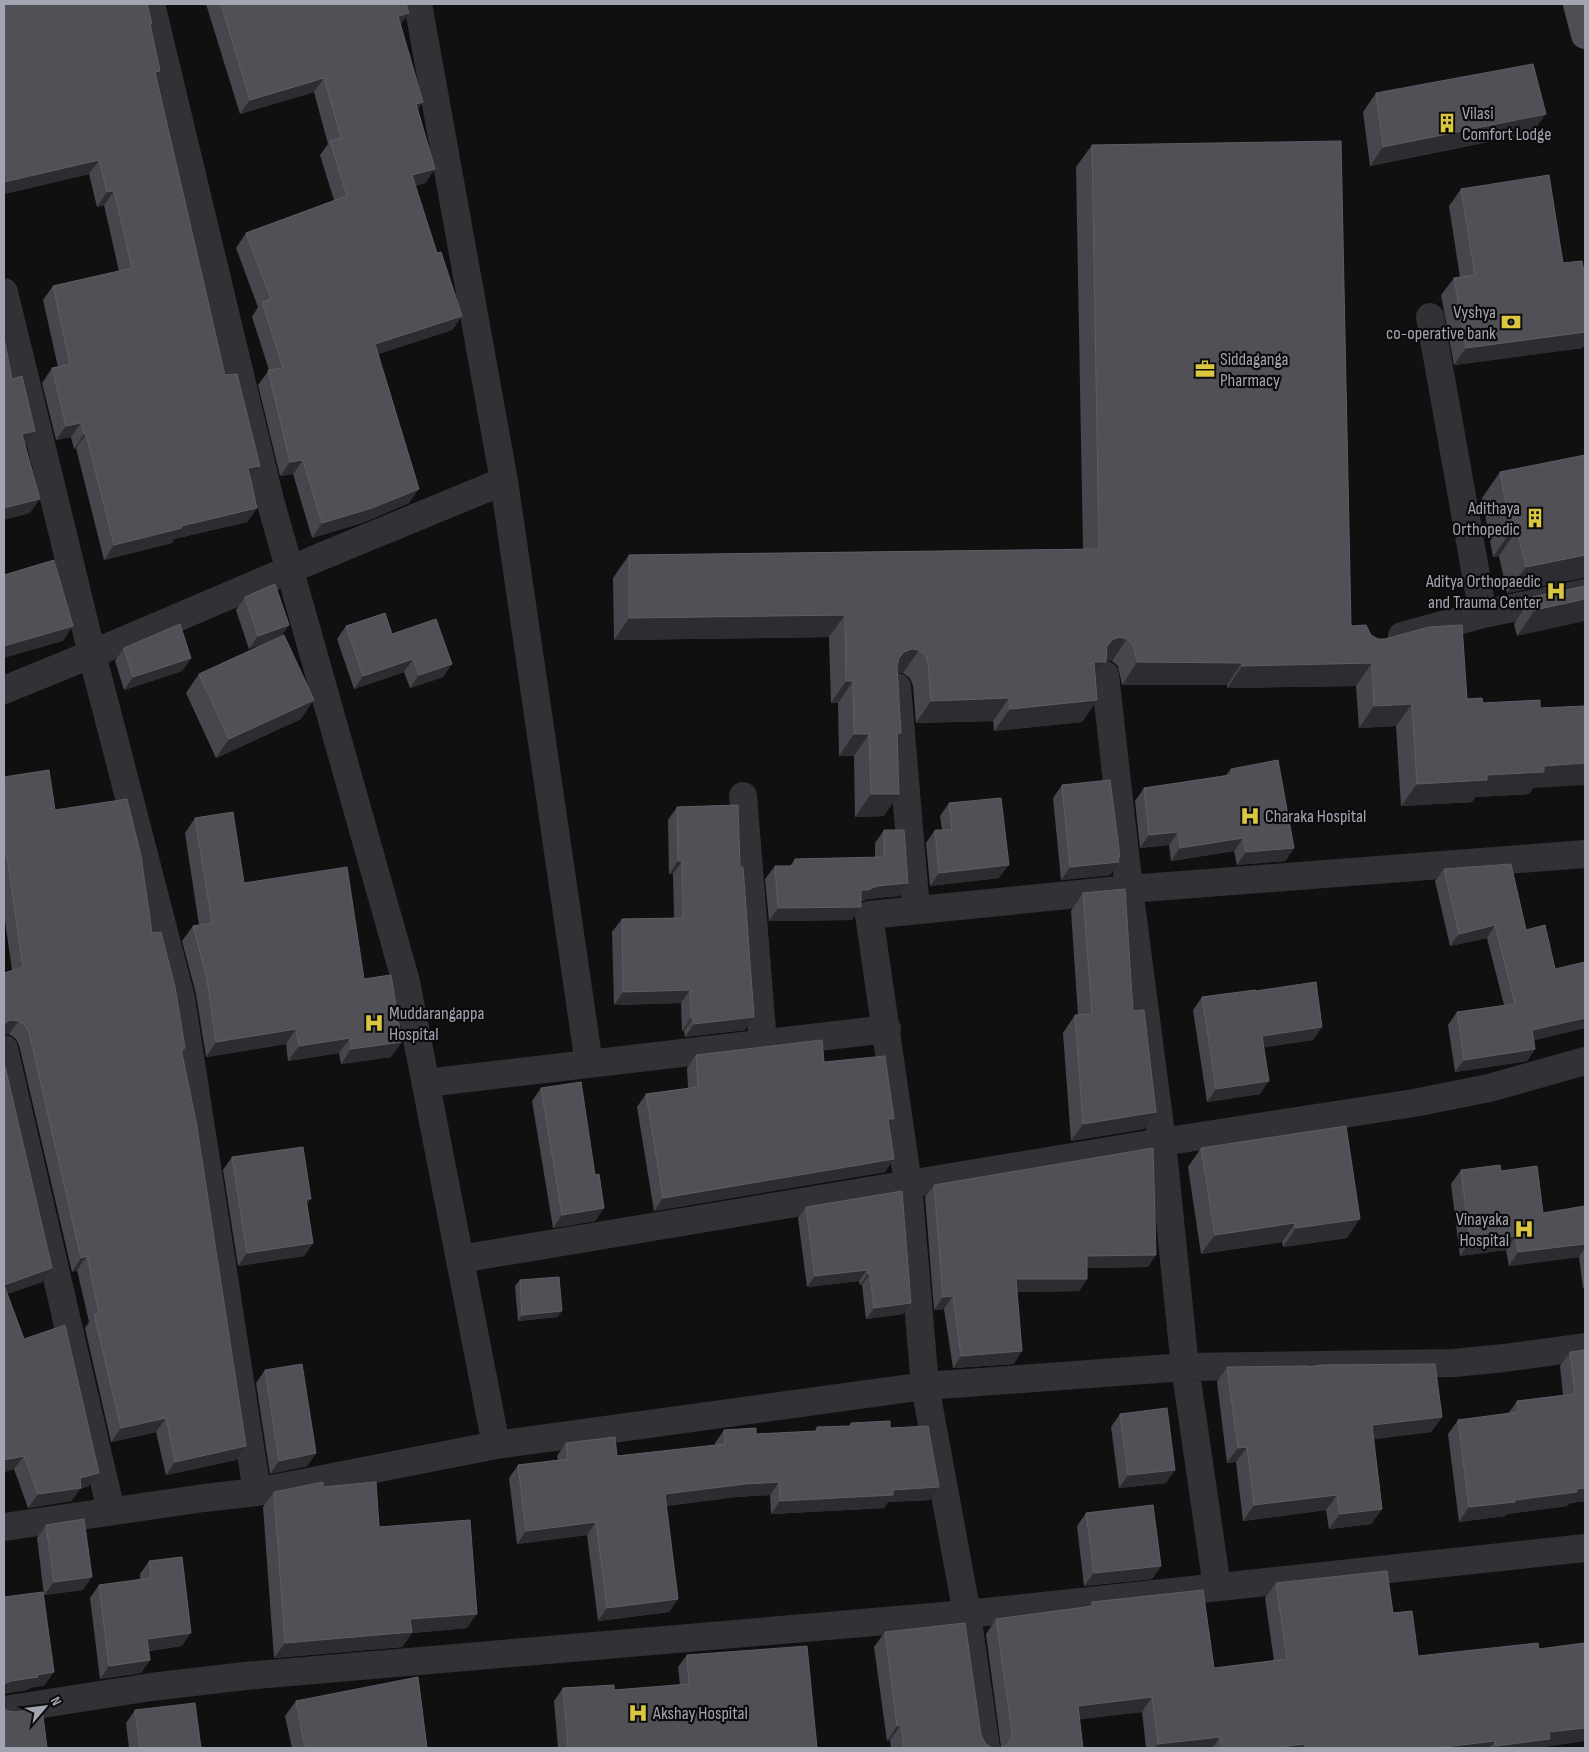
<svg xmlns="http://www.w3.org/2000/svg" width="1589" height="1752" viewBox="0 0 1589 1752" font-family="'Sofia Sans Condensed',sans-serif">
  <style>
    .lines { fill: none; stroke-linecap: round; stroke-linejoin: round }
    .minor { stroke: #323236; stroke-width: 28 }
    .major { stroke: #4e4e55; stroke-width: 28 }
    .wall { fill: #47464c }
    .shaded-wall { fill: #2d2c30 }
    .building { fill: #515057; stroke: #5e5d65 }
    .labels { text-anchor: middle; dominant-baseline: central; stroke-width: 4.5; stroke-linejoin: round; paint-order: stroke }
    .poi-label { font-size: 18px; fill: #a3a4b1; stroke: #0c0b0c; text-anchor: start }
  </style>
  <rect width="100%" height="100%" fill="#111011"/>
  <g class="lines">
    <path class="minor" d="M151,4L270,500L406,982L496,1445
      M418,4L504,481L589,1064
      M4,292L92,654L181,998L257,1492
      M1430,317L1483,614
      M1402,636L1483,614L1585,593
      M1105,675L1129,889L1162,1142L1185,1367L1217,1587
      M897,687L916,910
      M4,690L92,654L291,569L504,481
      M743,796L763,1043
      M4,1049L111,1511
      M426,1083L887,1029
      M460,1259L1162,1142L1414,1103L1489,1088L1585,1061
      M4,1527L204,1498L257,1492L496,1445L925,1386L1185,1367L1454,1363L1504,1358L1585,1347
      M4,1710L151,1687L245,1676L967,1614L1585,1548
      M986,1748L967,1614L925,1386L908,1184L869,915L1129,889L1585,854"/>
    <path class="major" d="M1577,4L1585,35"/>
  </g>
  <path class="wall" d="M206,4H406L401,24L418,110L435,169L425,183L415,186L437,253L462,316L452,330L378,354L409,503L362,523L312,538L293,474L280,476L258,385L269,370L252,317L258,307L236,248L246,233L334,200L320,155L328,144L314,92L240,114Z
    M152,24L150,26L160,71L156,77L225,375L260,466L251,479L257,508L247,522L174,539L172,543L104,560L76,448L74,449L71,437L56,440L42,383L52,368L58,367L43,300L53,286L119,271L104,205L97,207L89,174L4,194Z
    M1376,93L1532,133L1370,166L1363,112Z
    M1092,145L1351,626L1371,635L1467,699L1483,703L1533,788L1529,794L1475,797L1472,802L1401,806L1396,726L1359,728L1356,686L1227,688V685H1122L1118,666L1112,661L1106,660L1095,678L1097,700L1082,722L994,731L993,721L916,723L913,686L910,678L903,673L897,672L898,737L884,816L855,817L854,756H839L838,703H831L829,637L614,640L613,578L629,555L1083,549L1076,167Z
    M1461,189L1585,278V344L1582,348L1454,365L1441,295L1454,278L1460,277L1449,206Z
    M1585,455V578H1582L1507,593L1499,556L1493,557L1482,498L1500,472Z
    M1585,586L1517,636L1514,624L1532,597Z
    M245,597L282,636L301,719L216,758L186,693L199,674L266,643L249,649L236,610Z
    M346,626L392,634L443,677L410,688L404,672L354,689L337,639Z
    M124,648L191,658L182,671L124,690L115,661Z
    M1231,769L1294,848L1285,861L1237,865L1234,851L1171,861L1169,845L1140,848L1135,801L1144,788L1226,775Z
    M4,777L55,810L152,933L185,1048L182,1053L246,1446L236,1460L166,1475L156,1432L111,1442L85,1328L89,1322L77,1270L72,1272L19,1045L16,1039L9,1034L12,970L4,914Z
    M1062,785L1119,860L1110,875L1061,880L1053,798Z
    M949,803L999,878L930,886L926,843L935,830H942L940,816Z
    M677,807L745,1030L685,1037L684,1031H682L681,1003L614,1005L612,932L622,919L674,918L673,874H669L668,820Z
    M195,818L244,883L364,979L391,1057L341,1064L339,1053L288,1061L286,1044L206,1057L196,994L182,941L193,926L199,925L185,833Z
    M884,830L899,896L867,899L861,902L852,920L769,921L765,879L775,866H790L795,859L875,858V843Z
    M1444,869L1526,930L1555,969L1585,1028L1534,1040L1535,1049L1527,1061L1455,1072L1448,1025L1457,1012L1504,1005L1487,938L1450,946L1435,881Z
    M1083,893L1133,1011L1156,1112L1144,1129L1071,1141L1063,1033L1075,1015H1078L1071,911Z
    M1256,991L1313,1040L1264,1047L1260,1094L1207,1102L1193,1010L1202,997Z
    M696,1055L824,1062L885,1172L654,1211L637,1107L646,1094L688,1088L687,1068Z
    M4,1062L42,1282L7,1294L24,1339L89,1486L80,1489L71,1501L28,1508L14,1469L4,1472Z
    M541,1088L595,1175L604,1208L595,1221L553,1228L532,1101Z
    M1201,1148L1347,1238L1283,1247L1282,1242L1201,1254L1188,1167Z
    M232,1157L307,1204L313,1243L304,1256L238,1266L223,1170Z
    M1461,1170L1501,1171L1543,1213L1585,1206V1287L1583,1288L1579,1257L1509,1266L1506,1250L1460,1256L1451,1184Z
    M934,1185L1148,1267L1087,1268V1279L1079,1291L1017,1292L1014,1364L953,1368L944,1309L934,1310L925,1197Z
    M806,1207L911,1303L903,1314L866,1319L862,1285H860L859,1281L807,1287L798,1218Z
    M520,1280L558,1317L518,1321L515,1286Z
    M1585,1350V1501L1570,1503L1567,1506L1507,1514L1505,1516L1459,1522L1448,1434L1458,1420L1508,1414L1517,1401L1563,1395L1560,1366L1570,1352Z
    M1227,1367H1309L1442,1417L1431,1432L1373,1439L1382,1509L1371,1524L1329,1529L1326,1510L1243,1521L1236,1462L1227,1463L1217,1382Z
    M265,1370L316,1453L307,1466L270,1474L256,1383Z
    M1120,1414L1166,1483L1119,1488L1111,1427Z
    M851,1423L890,1428L930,1500L888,1502L884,1508L771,1514L770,1495L736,1497L666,1506L678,1599L669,1612L598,1621L587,1535L517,1544L509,1478L518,1465L558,1460L557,1456L566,1443L617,1456L715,1445V1443L724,1430L756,1434L815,1431L817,1427L849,1426Z
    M323,1487L379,1527L467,1628L412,1633L402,1647L274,1658L263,1507L274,1492Z
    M1086,1513L1161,1566L1152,1579L1084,1586L1077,1526Z
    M46,1525L83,1590L44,1595L37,1538Z
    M149,1561L182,1646L149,1651L150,1660L141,1673L100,1679L90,1598L99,1585L140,1580V1574Z
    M1276,1583L1393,1613L1418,1656L1545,1747L1544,1748H1146L1142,1712L1079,1719L1001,1747L986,1634L996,1619L1089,1607L1092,1602L1214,1668L1274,1661L1265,1598Z
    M885,1632L981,1735L985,1743L990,1747L998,1748H891L890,1740L887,1741L874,1647Z
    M687,1655L817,1748H558L554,1701L563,1688L614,1690L680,1685L678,1667Z
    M296,1701L427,1748H292L285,1716Z
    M135,1710L201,1748H129L126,1723Z"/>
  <path class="shaded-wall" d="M409,13L399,27L398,16Z
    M160,71L150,85L155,72Z
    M324,78L314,92L240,114L250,100Z
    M423,102L413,117L416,104Z
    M1546,114L1532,133L1370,166L1383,147Z
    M99,160L89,174L4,194V182Z
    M435,169L425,183L402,190L412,175Z
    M114,191L104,205L97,207L107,192Z
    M462,316L452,330L365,358L375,344Z
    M1585,332V344L1582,348L1454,365L1466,348Z
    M81,423L71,437L56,440L66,426Z
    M35,431L25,446L22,434Z
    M84,434H86L76,448L74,449Z
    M303,460L293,474L280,476L290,462Z
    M260,466L249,481L248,468Z
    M419,489L409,503L362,523L312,538L322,523Z
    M40,499L30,513L4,520V508Z
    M257,508L247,522L174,539L172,543L104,560L114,545L181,526Z
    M1517,530L1499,556L1493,557L1511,531Z
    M1585,555V578H1582L1507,593L1526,567Z
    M1585,599V621L1517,636L1535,610Z
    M845,615L829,637L614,640L629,618Z
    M289,625L280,638L249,649L258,636Z
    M73,626L63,641L4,658V646Z
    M1119,637L1127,639L1112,661L1104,659L1106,662L1090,685L1094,662L1112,640Z
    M912,649L919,650L903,673L896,671L899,658L904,652Z
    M191,658L182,671L124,690L133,677Z
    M413,659L404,672L354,689L363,676Z
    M1137,662L1242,663L1227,685H1122Z
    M1372,663L1356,686L1227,688L1242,666Z
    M452,664L443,677L410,688L419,675Z
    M846,681H853L838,703H831Z
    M1009,698L993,721L916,723L931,701Z
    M314,700L301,719L216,758L229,739Z
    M1097,700L1082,722L994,731L1010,709Z
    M1412,704L1396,726L1359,728L1374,706Z
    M854,734H869L854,756H839Z
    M1585,763V785L1533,788L1529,794L1475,797L1472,802L1401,806L1417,784L1487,775L1544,766Z
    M871,794H899L884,816L855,817Z
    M1178,832L1169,845L1140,848L1149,835Z
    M1243,838L1234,851L1171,861L1180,848Z
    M1294,848L1285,861L1237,865L1246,852Z
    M1120,857L1117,862H1119L1110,875L1061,880L1070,867Z
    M678,861H682L673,874H669Z
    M1009,865L999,878L930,886L939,873Z
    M908,883L899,896L867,899L859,903L861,890L877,886Z
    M861,907L852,920L769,921L778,908Z
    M1495,925L1487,938L1450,946L1459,934Z
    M690,990L681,1003L614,1005L623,992Z
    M754,1017L745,1030L685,1037L694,1024Z
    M691,1018H693L684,1031H682Z
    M1585,1018V1028L1524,1043L1532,1030Z
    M10,1020L19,1021L9,1034H4V1024Z
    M1322,1027L1313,1040L1253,1049L1262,1036Z
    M296,1029L286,1044L206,1057L216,1042Z
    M350,1038L339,1053L288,1061L299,1046Z
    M402,1042L391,1057L341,1064L351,1049Z
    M1535,1049L1527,1061L1455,1072L1464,1060Z
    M1269,1081L1260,1094L1207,1102L1216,1089Z
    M1156,1112L1144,1129L1071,1141L1083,1124Z
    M888,1119H894L885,1132Z
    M894,1159L885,1172L654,1211L663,1198Z
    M306,1199H311L302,1212Z
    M604,1208L595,1221L553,1228L562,1215Z
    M1360,1219L1347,1238L1283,1247L1296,1228Z
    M1295,1223L1282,1242L1201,1254L1215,1235Z
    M1516,1236L1506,1250L1460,1256L1470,1242Z
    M313,1243L304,1256L238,1266L247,1253Z
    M1585,1244V1248L1579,1257L1509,1266L1518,1252Z
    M1156,1255L1148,1267L1078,1268L1087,1256Z
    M87,1256L77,1270L72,1272L81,1258Z
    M52,1268L42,1282L4,1295V1285Z
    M867,1270L859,1281L807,1287L815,1276Z
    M868,1274H870L862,1285H860Z
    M1016,1279H1087L1079,1291L1007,1292Z
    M953,1296L944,1309L934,1310L943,1297Z
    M911,1303L903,1314L866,1319L874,1308Z
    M562,1311L558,1317L518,1321L522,1315Z
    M1022,1351L1014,1364L953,1368L961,1356Z
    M1442,1417L1431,1432L1361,1441L1372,1425Z
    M166,1418L156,1432L111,1442L121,1428Z
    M246,1446L236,1460L166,1475L175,1462Z
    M1247,1447L1236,1462L1227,1463L1238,1448Z
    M316,1453L307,1466L270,1474L279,1461Z
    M24,1456L14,1469L4,1472V1460Z
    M1175,1470L1166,1483L1119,1488L1128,1475Z
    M99,1473L89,1486L80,1489L71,1501L28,1508L38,1494L80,1478Z
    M779,1482L770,1495L736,1497L655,1507L665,1494L745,1484Z
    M939,1487L930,1500L888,1502L884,1508L771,1514L780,1501L893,1490Z
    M1585,1488V1501L1570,1503L1567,1506L1507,1514L1505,1516L1459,1522L1469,1507Z
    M1337,1495L1326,1510L1243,1521L1254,1505Z
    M1382,1509L1371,1524L1329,1529L1340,1514Z
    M596,1522L587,1535L517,1544L526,1531Z
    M1161,1566L1152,1579L1084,1586L1094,1573Z
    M92,1577L83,1590L44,1595L54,1582Z
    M678,1599L669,1612L598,1621L607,1608Z
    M477,1614L467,1628L412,1633L402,1647L274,1658L285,1643L410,1619Z
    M191,1633L182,1646L138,1652L147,1639Z
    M150,1660L141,1673L100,1679L109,1666Z
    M54,1672L44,1686L30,1688L28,1690L4,1694V1684L11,1681L37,1675Z
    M1152,1697L1142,1712L1067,1721L1078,1706Z
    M901,1725L890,1740L887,1741L897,1726Z
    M1585,1728V1741L1545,1747L1544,1748H1494L1496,1746L1549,1732Z
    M1220,1737L1212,1748H1155L1158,1744Z
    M1495,1741L1490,1748H1436Z
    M1305,1744L1302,1748H1271Z"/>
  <path class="building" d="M4,4H147L152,24H150L160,71L155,72L225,375L237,374L260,466L248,468L257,508L181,526L182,528L114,545L86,434H84L81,423L66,426L52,368L70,364L53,286L132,268L114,191L107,192L99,160L4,182Z
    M221,4H406L409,13L398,16L423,102L416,104L435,169L412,175L437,253L441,252L462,316L375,344L419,489L372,508L322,523L303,460L290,462L268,370L283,368L262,302L271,299L246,233L347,196L330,141L341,138L324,78L250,100Z
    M1533,64L1546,114L1383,147L1376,93Z
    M1341,141L1351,626L1366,625L1371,635L1378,639H1385L1429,627L1462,625L1467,699L1482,698L1483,703L1540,700V708L1585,706V763L1544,766V772L1487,775V780L1417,784L1412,704L1374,706L1372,663L1242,666V663L1137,662L1133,644L1127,639L1119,637L1112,640L1107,646L1106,662H1094L1097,700L1010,709L1009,698L931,701L928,663L926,656L919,650L912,649L904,652L899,658L897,666L901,733H897L899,794H871L869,734H854L853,681H846L845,615L629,618V555L1099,549L1092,145Z
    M1549,175L1563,263L1582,261L1585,278V332L1466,348L1454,278L1475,275L1461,189Z
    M4,338L12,379L22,376L35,431L22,434L40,499L4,508Z
    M1585,455V555L1526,567L1517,530L1511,531L1500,472Z
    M54,560L73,626L4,646V575Z
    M275,584L289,625L258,636L245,597Z
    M1585,586V599L1535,610L1532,597Z
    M385,613L392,634L436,619L452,664L419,675L413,659L363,676L346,626Z
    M180,624L191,658L133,677L124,648Z
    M284,635L314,700L229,739L199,674Z
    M1278,760L1294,848L1246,852L1243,838L1180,848L1178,832L1149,835L1144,788L1232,775L1231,769Z
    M49,770L55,810L127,799L141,856L152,933L161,932L175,987L185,1048L181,1049L196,1121L246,1446L175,1462L166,1418L121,1428L94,1314L99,1313L87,1256L81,1258L29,1032L25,1025L19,1021L10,1020L4,1024V973L23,967L7,856L4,857V777Z
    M1110,780L1120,857H1118L1119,862L1070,867L1062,785Z
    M1001,798L1009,865L939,873L935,830H952L949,803Z
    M738,805L740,867H743L754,1017L694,1024L693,1018H691L690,990L623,992L622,919L683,918L682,861H678L677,807Z
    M233,812L244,883L347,867L364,979L391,975L402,1042L351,1049L350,1038L299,1046L296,1029L216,1042L207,979L193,926L212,923L195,818Z
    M884,830H904L908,883L877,886L868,890H861V907L778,908L775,866H795V859L884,857Z
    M1511,864L1526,930L1545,925L1555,969L1585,962V1018L1532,1030L1535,1049L1464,1060L1457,1012L1515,1004L1495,925L1459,934L1444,869Z
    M1125,889L1133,1011L1144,1010L1156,1112L1083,1124L1075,1015L1092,1014L1083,893Z
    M1316,982L1322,1027L1262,1036L1269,1081L1216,1089L1202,997L1255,990L1256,991Z
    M822,1040L824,1062L885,1056L894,1119H888L894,1159L663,1198L646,1094L698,1087L696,1055Z
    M4,1062L52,1268L4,1285L24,1339L65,1325L99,1473L80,1478L81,1488L38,1494L24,1456L4,1460Z
    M581,1082L595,1175L599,1174L604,1208L562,1215L541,1088Z
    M1346,1126L1360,1219L1296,1228L1295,1223L1215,1235L1201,1148Z
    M303,1147L311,1199H306L313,1243L247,1253L232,1157Z
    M1153,1148L1156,1255L1087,1256V1279H1016L1022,1351L961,1356L953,1296L943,1297L934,1185Z
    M1500,1165L1501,1171L1537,1166L1543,1213L1585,1206V1244L1518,1252L1516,1236L1470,1242L1461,1170Z
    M902,1191L911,1303L874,1308L870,1274H868L867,1270L815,1276L806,1207Z
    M559,1277L562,1311L522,1315L520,1280Z
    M1585,1350V1488L1577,1489V1492L1515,1500V1502L1469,1507L1458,1420L1518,1412L1517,1401L1575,1394L1570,1352Z
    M302,1364L316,1453L279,1461L265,1370Z
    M1435,1364L1442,1417L1372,1425L1382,1509L1340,1514L1337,1495L1254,1505L1247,1447L1238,1448L1227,1367L1309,1366V1367L1321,1365Z
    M1167,1408L1175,1470L1128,1475L1120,1414Z
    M890,1421V1428L928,1426L939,1487L893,1490V1495L780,1501L779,1482L745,1484L665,1494L678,1599L607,1608L596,1522L526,1531L518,1465L568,1459L566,1443L615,1437L617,1456L725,1444L724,1430L756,1428V1434L817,1431V1427L851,1426V1423Z
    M323,1482V1487L376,1482L379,1527L470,1520L477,1614L410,1619L412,1632L285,1643L274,1492Z
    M1153,1505L1161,1566L1094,1573L1086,1513Z
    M84,1519L92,1577L54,1582L46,1525Z
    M182,1557L191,1633L147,1639L150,1660L109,1666L99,1585L151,1578L149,1561Z
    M1387,1571L1393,1613L1412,1611L1418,1656L1538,1643L1539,1649L1585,1643V1728L1549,1732L1550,1739L1496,1746L1495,1741L1436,1748H1306L1305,1744L1271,1748H1221L1220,1737L1158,1744L1152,1697L1078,1706L1083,1748H998L1007,1745L1011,1738L1012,1731L996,1619L1093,1606L1092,1602L1203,1590L1214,1668L1287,1659L1276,1583Z
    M43,1592L54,1672L37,1675L38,1677L11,1681L4,1684V1597Z
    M965,1623L981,1735L985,1743L990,1747L998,1748H904L901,1725L897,1726L885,1632Z
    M807,1646L817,1748H568L563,1688L614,1685V1690L689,1684L687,1655Z
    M418,1677L427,1748H305L296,1701Z
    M195,1703L201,1748H140L135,1710Z
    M4,1708L8,1711L16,1712L42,1708L47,1748H4Z"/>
  <defs>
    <symbol id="building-bare" viewBox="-9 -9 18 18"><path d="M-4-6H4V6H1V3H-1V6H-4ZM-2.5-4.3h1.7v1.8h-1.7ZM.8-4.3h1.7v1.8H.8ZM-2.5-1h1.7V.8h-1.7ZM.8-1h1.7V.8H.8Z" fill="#dac73f" stroke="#0c0b0c" stroke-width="2.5" paint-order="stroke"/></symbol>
    <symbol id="bank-bare" viewBox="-9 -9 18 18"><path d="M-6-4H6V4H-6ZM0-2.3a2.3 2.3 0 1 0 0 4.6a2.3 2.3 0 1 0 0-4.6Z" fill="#dac73f" stroke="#0c0b0c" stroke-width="2.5" paint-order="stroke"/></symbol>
    <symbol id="office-bare" viewBox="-9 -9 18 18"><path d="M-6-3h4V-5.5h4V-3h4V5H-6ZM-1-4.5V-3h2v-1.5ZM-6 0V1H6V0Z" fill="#dac73f" stroke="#0c0b0c" stroke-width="2.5" paint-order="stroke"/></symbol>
    <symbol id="hospital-bare" viewBox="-9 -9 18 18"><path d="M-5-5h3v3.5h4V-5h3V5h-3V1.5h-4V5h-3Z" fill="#dac73f" stroke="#0c0b0c" stroke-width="2.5" paint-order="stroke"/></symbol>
  </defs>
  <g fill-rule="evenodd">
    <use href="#building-bare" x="1433" y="109" width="28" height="28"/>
    <use href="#bank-bare" x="1497" y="308" width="28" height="28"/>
    <use href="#office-bare" x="1191" y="355" width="28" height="28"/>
    <use href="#building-bare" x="1521" y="504" width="28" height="28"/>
    <use href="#hospital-bare" x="1542" y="577" width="28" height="28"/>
    <use href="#hospital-bare" x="1236" y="802" width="28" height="28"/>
    <use href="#hospital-bare" x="360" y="1009" width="28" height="28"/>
    <use href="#hospital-bare" x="1510" y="1215" width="28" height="28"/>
    <use href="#hospital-bare" x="624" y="1699" width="28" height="28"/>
  </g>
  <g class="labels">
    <g class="poi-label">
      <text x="1462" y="113">Vilasi<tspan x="1462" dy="21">Comfort Lodge</tspan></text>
      <text x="1496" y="312" text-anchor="end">Vyshya<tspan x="1496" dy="21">co-operative bank</tspan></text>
      <text x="1220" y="359">Siddaganga<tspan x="1220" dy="21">Pharmacy</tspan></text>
      <text x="1520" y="508" text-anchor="end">Adithaya<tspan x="1520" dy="21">Orthopedic</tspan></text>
      <text x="1541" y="581" text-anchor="end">Aditya Orthopaedic<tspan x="1541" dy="21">and Trauma Center</tspan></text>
      <text x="1265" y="816">Charaka Hospital</text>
      <text x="389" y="1013">Muddarangappa<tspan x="389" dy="21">Hospital</tspan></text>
      <text x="1509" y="1219" text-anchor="end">Vinayaka<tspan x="1509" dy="21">Hospital</tspan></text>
      <text x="653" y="1713">Akshay Hospital</text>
    </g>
  </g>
  <rect width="1589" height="1752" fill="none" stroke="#a3a4b1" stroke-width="10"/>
  <g transform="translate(45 1707) rotate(62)" stroke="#0c0b0c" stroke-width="4" paint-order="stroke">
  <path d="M0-4L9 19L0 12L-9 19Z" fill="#a3a4b1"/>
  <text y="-8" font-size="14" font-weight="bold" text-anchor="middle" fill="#a3a4b1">N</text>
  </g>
</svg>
